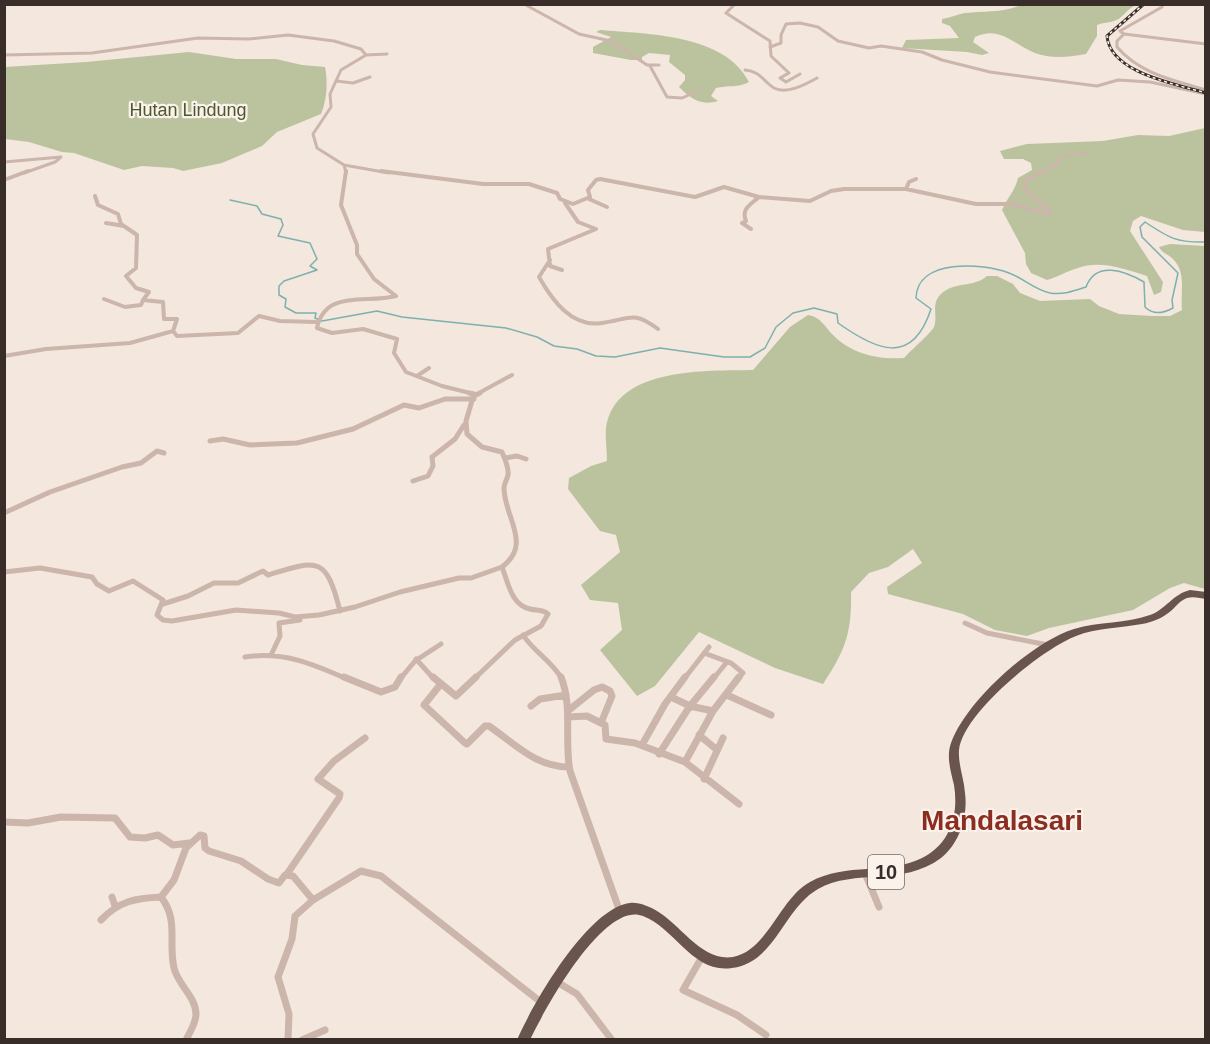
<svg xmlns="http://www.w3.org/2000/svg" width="1210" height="1044" viewBox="0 0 1210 1044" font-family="Arial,sans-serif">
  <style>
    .green { fill: #bbc39e }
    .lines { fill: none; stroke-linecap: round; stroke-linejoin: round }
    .stream { stroke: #7db1ad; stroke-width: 1.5 }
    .minor-far3 { stroke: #ccb5aa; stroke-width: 3 }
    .minor-far2 { stroke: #ccb5aa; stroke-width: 4 }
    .minor-far1 { stroke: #ccb5aa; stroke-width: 5 }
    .minor { stroke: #ccb5aa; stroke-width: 7 }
    .trunk { fill: #6a544e; fill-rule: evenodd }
    .rail-casing { stroke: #392d2a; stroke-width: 3 }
    .rail { stroke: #faf2eb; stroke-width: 1.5; stroke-dasharray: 3; stroke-linecap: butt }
    .labels { text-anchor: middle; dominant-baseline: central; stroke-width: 4.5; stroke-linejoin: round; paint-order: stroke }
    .far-park-label { font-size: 18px; fill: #4d582d; stroke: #faf2eb }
    .shield { fill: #faf2eb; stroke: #736864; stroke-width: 1.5 }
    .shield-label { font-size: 20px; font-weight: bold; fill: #392d2a }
    .near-quarter-label { font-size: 28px; font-weight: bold; fill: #892e21; stroke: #faf2eb }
  </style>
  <rect width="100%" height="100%" fill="#f3e7de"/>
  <path class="green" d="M1021,5H1136C1129,8 1127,12 1121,17C1115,23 1104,22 1097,25V36L1086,54C1071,57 1050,59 1035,53C1014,45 1000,25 975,37L973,42L989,53L982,55L967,52L902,48L906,40L959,38L950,26L942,23V19C950,18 958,14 965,13C983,11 1004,13 1021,5Z
    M600,30C647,34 725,34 749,82C739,88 727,85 716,88L711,96L718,101C701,106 691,99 679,87L685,80V75L669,62L670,55L649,53L642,57V60H631L593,53V47L611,37L596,32Z
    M189,52L236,59H276L302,65L325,67C328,82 327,100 321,114L277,132L262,146L222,163L183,171L173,168L142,166L124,170L74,153L62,152L29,142L5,139V67L86,62Z
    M1205,128V232L1183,230L1141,216L1133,221L1130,231L1163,282L1161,292L1154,295L1147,276C1124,269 1101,260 1078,268C1067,271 1058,277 1047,280L1031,273L1026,264L1025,253L1002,210C1007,198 1015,191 1018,178L1032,170L1031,163L1023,159H1004L1000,151L1027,144L1103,141L1138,135L1169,136Z
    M1170,244L1205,246V589L1184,583L1170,588L1133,610L1049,628L1027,636L995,630L963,614L888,594L887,587L922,563L913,549L888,567L869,573L851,592C852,633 845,651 823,684L775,668L699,632L655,686L637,696L600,650L622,630L618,603L590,600L581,585L620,552L616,535L600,531L568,489L569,478L591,466L607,461C607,450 605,438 606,428C615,366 708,371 753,370L790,327L808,315C821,317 824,326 833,335C851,354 880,360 904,358C911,350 930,334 934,327C938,316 931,305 940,295C953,281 974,288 987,276H997L1013,284L1020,293L1040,301L1090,299L1099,306L1119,314L1152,316H1170L1182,310C1180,292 1187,273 1173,259C1168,254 1162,253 1159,247Z"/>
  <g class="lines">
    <path class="stream" d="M230,200L257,206L262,214L281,219L283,225L278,236L310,243L317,259L310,266L317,270L284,281L279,286V295L286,299L285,307L296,313H316L315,318L322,321L377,311L402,317L506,328L537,337L554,346L577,349L596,356L615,357L660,348L724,357H750L765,348L776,327L793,313L814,308L837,314L838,323C876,350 912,367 931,309L916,298C917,258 983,263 1009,273C1023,278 1035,290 1050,293C1063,295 1074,291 1086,287C1096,260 1125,271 1144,282L1145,307C1153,315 1164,313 1173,308L1172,300L1178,273L1142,237L1140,227L1145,222C1169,238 1177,243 1206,242"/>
    <path class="minor-far3" d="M524,4L579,34L611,41L647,65H659
      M735,4L726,13L770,41L771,56L789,73L780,78L786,82L800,74
      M1124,34L1117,41V47C1140,74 1174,80 1206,90
      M1124,34L1206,44
      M1124,34L1120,31L1162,7L1163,4
      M770,47L781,43V35L786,24L800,23L818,27L838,41L869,48L881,46L922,52L942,60L990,72L1097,86L1118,80L1150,82L1206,94
      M4,55L92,53L198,38L249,39L288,35L334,41L361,49L366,55L341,70L330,94L331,107L313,134L317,148L344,165L346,173
      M366,55L387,54
      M650,66L667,97L682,98L700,90
      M745,70C760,71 763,81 774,88C787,95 806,84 817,78
      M336,81L353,83L370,77
      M4,162L61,157L55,162L24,173
      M344,165L389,173
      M1041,173L1054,166L1062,156L1086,153"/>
    <path class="minor-far2" d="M346,171L341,205L357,245V254L374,279L396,296C366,304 325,289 317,328L332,333L363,329L397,339L394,353L406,372L442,386L474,394
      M381,171L483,184H529L557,193L560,199L573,204L590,197L588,190L596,180L600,179L695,197L724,187L759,197L810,201L831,191L844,189H906L976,204H1014L1047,214L1050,213V210L1029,194L1024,184L1025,181L1043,171
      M4,180L28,171
      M906,189L909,182L916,179
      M95,196L98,205L118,214L121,224L137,235L136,268L126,276L136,288L149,292L143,300L163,302L164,319H177L173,331
      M589,199L607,207
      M106,223L124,226
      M751,229L742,223L746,221C741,209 750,205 759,197
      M550,260L539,277C552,300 572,328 602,323C630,319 633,310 658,329
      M562,270L550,266L548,249L596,229L578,222L565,203
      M104,299L125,307L141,305L143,300
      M4,356L46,349L130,343L173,331L177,336L238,333L259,316L280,321L316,322
      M417,376L429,368
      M477,394L512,375"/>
    <path class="minor-far1" d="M469,393L474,394L466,421L467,434L482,447L502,452C505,459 509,467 508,475C507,480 504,483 504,488C504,517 533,544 502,567C508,582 511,605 530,609C537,611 542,609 548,614L541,626L515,640L474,679
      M474,396L480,393
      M210,441L223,439L250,445L297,443L353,429L404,405L419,408L445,399H474
      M505,458L517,456L526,459
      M413,481L428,476L433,466L432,457L455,439L464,425
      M4,513L50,492L122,467L141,463L157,451L164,453
      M4,572L40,568L92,577L97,584L109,591L133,581L163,600L157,615L163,620L172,621L236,610L279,613L295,617L319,615L355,607L400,592L459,578H471L502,567
      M163,604L188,596L214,583H238L263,571L268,575C317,560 326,555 340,611
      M965,623L987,633L1048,645
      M523,635C534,652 552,661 562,679
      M704,653L731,663L743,673L738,679
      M271,655L280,636L279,623L300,620
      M245,657C283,651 313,664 347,679
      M416,659L434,679
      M400,679L415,661L441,644
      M684,679L709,647
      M713,679L727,662"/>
    <path class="minor" d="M344,677L381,692L395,687L401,677
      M433,677L456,696L476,677
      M561,677C573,707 564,740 570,771L620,912
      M440,685L424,705L465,743L467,744L485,726H489C515,744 536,767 569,767
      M727,695L771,715
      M671,697L690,706L713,711
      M531,706L540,699L566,695
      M569,710L594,690L602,687L610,691L612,696L601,723
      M568,717L587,716L605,725L606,739L635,743L685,762L739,804
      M699,735L716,749
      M642,745L665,704L685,677
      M659,754L690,706L714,677
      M685,762L713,711L739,677
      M704,779L723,738
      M4,822L28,823L61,817L115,818L130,837L145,838L158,835L173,845L189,843
      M865,873L879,907
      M287,874L339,798L340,794L318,779L334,761L365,738
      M112,897L115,906
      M101,920C119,901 136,898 161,897
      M703,955L683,990L737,1015L766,1035
      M557,982L577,994L612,1040
      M186,1040C190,1032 196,1023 196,1014C196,997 178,985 174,968C168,942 179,920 161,897L174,880L186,848L200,835L204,836L205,848L209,851L241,861L268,879L279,883L285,875L293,876L313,900L361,871L381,876L542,1003
      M288,1040L289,1014L278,977L292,939L295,916L313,900
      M302,1040L325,1030"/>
    <path class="trunk" d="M1190,590L1206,592V599C1200,598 1193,596 1187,598C1181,600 1176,606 1172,610C1163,618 1153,622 1142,624C1120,628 1096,628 1076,636C1042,649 963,713 959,750C958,765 964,778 965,793C968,816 960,843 941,858C902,887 855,868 818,889C783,909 776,962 732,968C693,974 675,928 643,916C604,900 544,1010 530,1040H517C533,1003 588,908 630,903C639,902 650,907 657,911C681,925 702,962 733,957C768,950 780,898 810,882C846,862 889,875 922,858C950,844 959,815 954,785C951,772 946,757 951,743C966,701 1032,642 1074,629C1099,621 1126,624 1150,615C1165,610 1173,594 1190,590Z"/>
    <defs>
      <path id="rail" d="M1144,4L1107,36C1110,73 1176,84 1206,93"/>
    </defs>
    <use href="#rail" class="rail-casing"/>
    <use href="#rail" class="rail"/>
  </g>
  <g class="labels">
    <g class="far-park-label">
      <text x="188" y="110">Hutan Lindung</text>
    </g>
    <rect class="shield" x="868" y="855" width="36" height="34" rx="4.5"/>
    <g class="shield-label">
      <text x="886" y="872">10</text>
    </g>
    <g class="near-quarter-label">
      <text x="1002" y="820">Mandalasari</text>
    </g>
  </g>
  <rect width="1210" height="1044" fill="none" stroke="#392d2a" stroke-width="12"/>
</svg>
